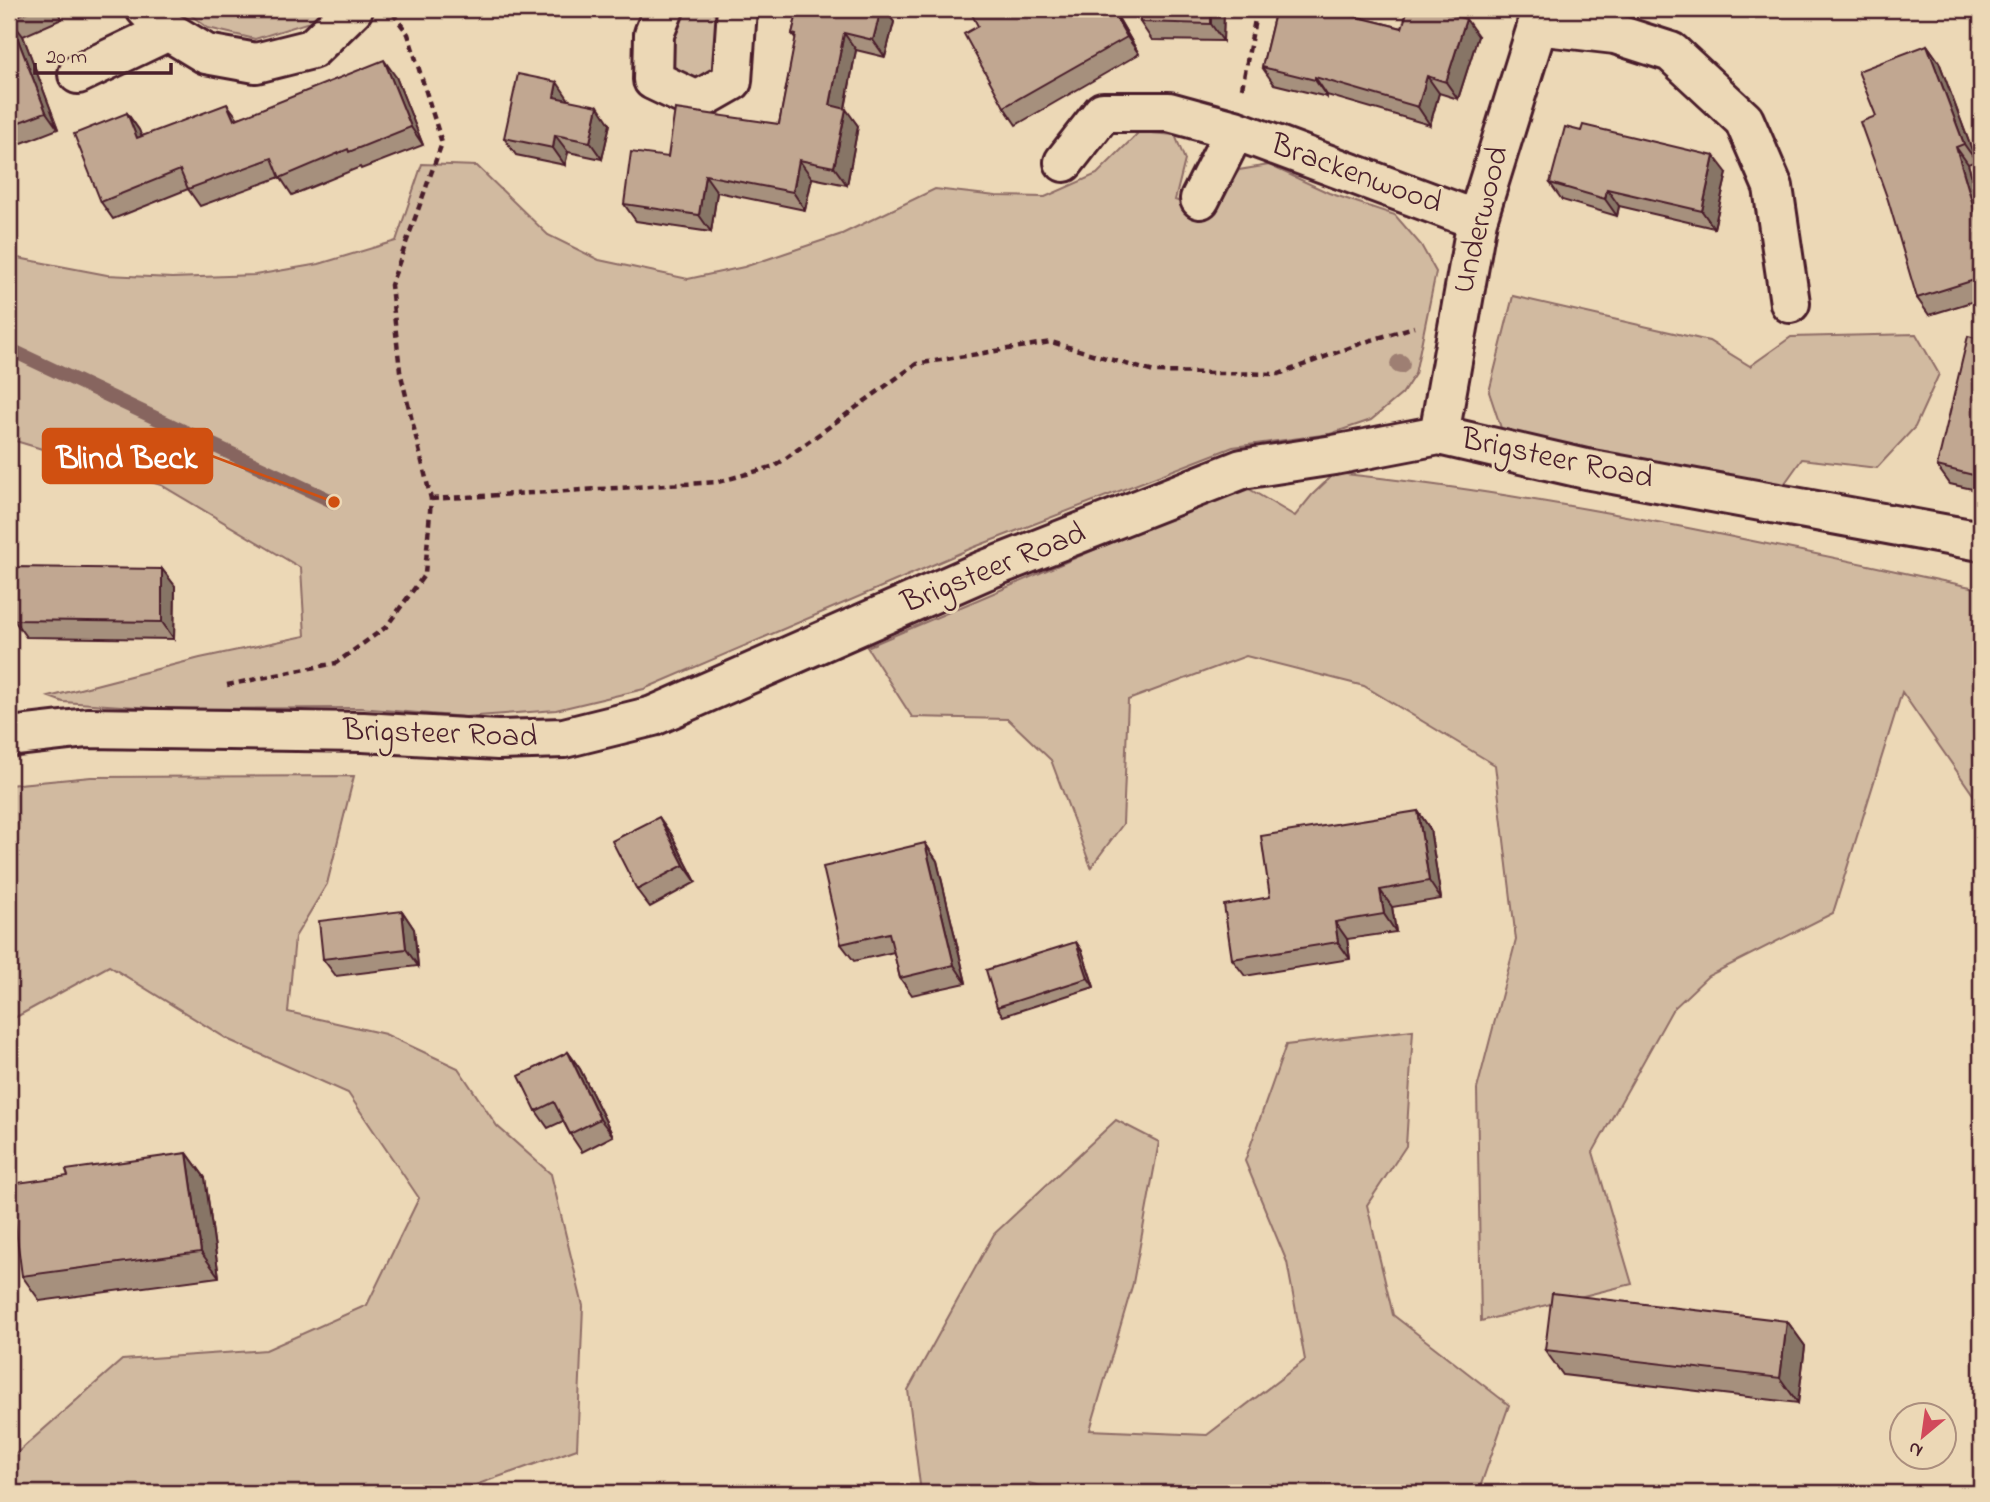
<svg xmlns="http://www.w3.org/2000/svg" width="1990" height="1502" viewBox="0 0 1990 1502" font-family="'Indie Flower',sans-serif">
  <style>
    .green { fill: #d1baa0; stroke: #8e6c66; stroke-width: 2 }
    .lines { fill: none; stroke-linecap: round; stroke-linejoin: round }
    .stream { stroke: #87655f; stroke-width: 14 }
    .minor-casing { stroke: #4a1f2b; stroke-width: 44 }
    .tertiary-casing { stroke: #4a1f2b; stroke-width: 44 }
    .path { stroke: #4a1f2b; stroke-width: 4.5; stroke-dasharray: 7 5; stroke-linecap: butt }
    .minor { stroke: #ecd8b6; stroke-width: 38 }
    .tertiary { stroke: #ecd8b6; stroke-width: 38 }
    .tree { fill: #9e7f73 }
    .wall { fill: #a6907d; stroke: #4a1f2b; stroke-width: 2 }
    .shaded-wall { fill: #877566; stroke: #4a1f2b; stroke-width: 2 }
    .building { fill: #c1a791; stroke: #4a1f2b; stroke-width: 2 }
    .labels { text-anchor: middle; dominant-baseline: central; stroke-width: 6; stroke-linejoin: round; paint-order: stroke }
    .street-label { font-size: 32px; fill: #4a1f2b; stroke: #ecd8b6 }
    .leader { fill: none; stroke: #d05011; stroke-width: 2.5 }
    .callout-dot { fill: #d05011; stroke: #ecd8b6; stroke-width: 2.5 }
    .callout { fill: #d05011; stroke: #d05011; stroke-width: 2.5 }
    .callout-label { font-size: 33px; text-anchor: middle; font-weight: bold; fill: #fff }
  </style>
  <rect width="100%" height="100%" fill="#ecd8b6"/>
  <filter id="ink" filterUnits="userSpaceOnUse"><feTurbulence type="fractalNoise" baseFrequency=".0143" numOctaves="2"/><feDisplacementMap in="SourceGraphic" scale="14" xChannelSelector="R" yChannelSelector="G"/><feConvolveMatrix kernelMatrix="1 2 1 2 8 2 1 2 1" color-interpolation-filters="sRGB"/></filter>
  <g filter="url(#ink)">
    <path class="green" d="M183,9H322L313,21L255,39L208,28Z
      M676,9H713L718,27L713,74L688,81L673,71L670,47Z
      M1139,132L1175,135L1185,160L1175,200L1211,212L1239,170L1269,165L1329,193L1395,215L1421,245L1436,272L1415,374L1402,394L1371,420L1330,434L1233,447L972,548L644,689L556,710L465,717L360,708L166,709L63,702L49,697L200,658L305,636L301,568L161,485L9,439V252L18,258L107,275L172,278L255,275L319,264L396,241L422,164L477,166L548,235L599,260L688,279L744,267L842,234L935,189L996,196L1045,197L1097,174Z
      M1513,296L1709,341L1750,366L1791,337L1916,334L1939,374L1915,427L1877,468L1802,459L1780,490L1504,437L1489,392Z
      M1335,473C1553,495 1767,544 1981,589V806L1902,692L1833,913L1708,976L1672,1010L1593,1152L1632,1284L1481,1321L1477,1089L1516,940L1495,765L1364,686L1246,656L1128,700L1123,824L1091,867L1051,760L1008,719L912,717L867,647L1244,486L1295,516L1312,495Z
      M354,776L327,884L295,937L288,1012L385,1034L458,1068L497,1126L551,1174L583,1306L577,1449L453,1493H9V1460L122,1360L266,1350L367,1305L419,1198L348,1093L229,1040L109,966L9,1021V785L91,777Z
      M1413,1030L1406,1146L1367,1205L1393,1315L1509,1405L1478,1493H1065L1029,1483L1026,1493H921L908,1390L994,1234L1116,1120L1159,1142L1133,1283L1090,1430L1207,1435L1305,1360L1287,1262L1245,1161L1286,1045Z"/>
    <g class="lines">
      <path class="stream" d="M9,349L334,502"/>
      <defs>
        <path id="minor" d="M146,9L168,31L206,54L256,63L312,49L353,9
          M664,9L654,34L653,80L697,101L732,81L737,9
          M1537,27H1554L1615,34L1671,52L1744,120L1773,187L1790,303
          M78,74L168,31
          M1064,162L1103,112H1169L1235,130L1477,220
          M1200,199L1235,130
          M1439,435L1477,220L1537,27L1538,9"/>
        <path id="tertiary" d="M9,737L87,728L363,732L498,740L564,738L653,716L983,571L1242,469L1334,455L1439,435L1586,469L1981,541"/>
      </defs>
      <use href="#minor" class="minor-casing"/>
      <use href="#tertiary" class="tertiary-casing"/>
      <path class="path" d="M1242,88L1257,9
        M431,499L718,482L775,466L916,364L1051,342L1154,372L1279,374L1365,342L1414,327
        M227,685L336,663L386,627L425,574L431,499L400,371L391,285L442,143L408,34L394,15"/>
      <use href="#minor" class="minor"/>
      <use href="#tertiary" class="tertiary"/>
    </g>
    <circle class="tree" cx="1400" cy="364" r="10"/>
    <path class="wall" d="M9,9H58L62,19L23,36L58,129L9,148Z
      M541,9H564L563,14Z
      M798,9H884L894,22L885,57L856,50L845,109L858,126L847,185L812,178L805,210L717,192L711,232L636,221L624,204L668,157L779,124L796,39L792,34Z
      M1113,9L1139,54L1016,125L1004,107L978,26Z
      M1224,9L1223,41L1152,40L1140,22Z
      M1276,9H1339L1342,13L1402,28L1478,36L1458,99L1439,93L1430,125L1327,95V97L1274,84L1262,67Z
      M1927,45L1939,62L1976,161L1968,164L1981,209V299L1929,315L1917,298L1876,116Z
      M396,77L423,145L361,169L360,167L292,195L280,177L200,206L188,189L113,219L101,202L127,113L139,130L141,136L238,118Z
      M569,100L610,124L602,159L568,152L565,165L516,155L504,138Z
      M1727,173L1714,228L1619,206L1617,216L1562,200L1550,183Z
      M1981,339V491L1950,484L1937,466Z
      M162,569L175,586L174,639L26,637L14,620Z
      M1418,811L1430,829L1441,899L1392,907L1396,932L1347,939L1350,959L1245,976L1232,959L1270,897Z
      M671,834L696,882L650,907L637,890Z
      M925,843L937,861L966,983L912,995L900,978L894,952L854,961L841,944Z
      M402,911L414,929L418,966L336,976L323,959Z
      M1076,942L1082,951L1094,987L1003,1016L997,1007Z
      M568,1052L580,1069L613,1136L582,1152L570,1134L563,1121L548,1128L536,1111Z
      M187,1153L205,1178L219,1277L40,1301L22,1276L68,1176Z
      M1787,1321L1805,1346L1798,1403L1563,1375L1545,1350Z"/>
    <path class="shaded-wall" d="M55,9H58L62,19Z
      M881,9H884L894,22L885,57L873,40Z
      M1111,9H1113L1139,54L1127,37Z
      M1211,9H1224L1223,41L1211,24Z
      M1326,9H1339L1342,13Z
      M10,19L23,36L58,129L46,112Z
      M1466,19L1478,36L1458,99L1446,82Z
      M844,33L856,50L842,123L830,105Z
      M1927,45L1939,62L1976,161L1964,144Z
      M384,60L396,77L423,145L411,127Z
      M1427,76L1439,93L1430,125L1418,107Z
      M1315,77L1327,95V97L1315,80Z
      M557,82L569,100L566,114L554,97Z
      M227,104L240,121L234,120Z
      M598,106L610,124L602,159L590,142Z
      M846,109L858,126L847,185L834,167Z
      M127,113L139,130L149,155L137,138Z
      M555,135L568,152L565,165L553,148Z
      M1956,147L1968,164L1981,209V232Z
      M1714,156L1727,173L1714,228L1702,211Z
      M799,160L812,178L805,210L793,192Z
      M705,175L717,192L711,232L699,215Z
      M1607,189L1619,206L1617,216L1605,199Z
      M162,569L175,586L174,639L162,622Z
      M1418,811L1430,829L1441,899L1429,881Z
      M659,817L671,834L696,882L684,865Z
      M925,843L937,861L966,983L954,965Z
      M1380,890L1392,907L1396,932L1384,914Z
      M402,911L414,929L418,966L406,949Z
      M1335,922L1347,939L1350,959L1338,942Z
      M1076,942L1082,951L1094,987L1088,978Z
      M568,1052L580,1069L613,1136L600,1119Z
      M187,1153L205,1178L219,1277L201,1252Z
      M1787,1321L1805,1346L1798,1403L1780,1378Z"/>
    <path class="building" d="M9,9H34L10,19L46,112L9,126Z
      M798,9H881L873,40L844,33L830,105L846,109L834,167L799,160L793,192L705,175L699,215L624,204L631,152L668,157L675,109L779,124L796,35L792,34Z
      M969,9H1111L1127,37L1004,107L964,34L978,26Z
      M1140,9H1211V24L1140,22Z
      M1276,9H1326L1402,28L1408,9H1433L1466,19L1446,82L1427,76L1418,107L1315,77V80L1262,67Z
      M1927,45L1964,144L1956,147L1981,232V278L1917,298L1888,200L1860,122L1876,116L1858,71Z
      M384,60L411,127L349,152L348,149L280,178L272,158L188,189L180,170L101,202L74,134L127,113L137,138L227,104L234,120Z
      M518,74L557,82L554,97L598,106L590,142L555,135L553,148L504,138Z
      M1583,125L1714,156L1702,211L1607,189L1605,199L1550,183L1565,127L1581,131Z
      M1968,336L1981,339V477L1937,466Z
      M14,567L162,569V622L14,620Z
      M1418,811L1429,881L1380,890L1384,914L1335,922L1338,942L1232,959L1224,905L1270,897L1261,836Z
      M659,817L684,865L637,890L612,841Z
      M925,843L954,965L900,978L889,933L841,944L823,867Z
      M402,911L406,949L323,959L319,921Z
      M1076,942L1088,978L997,1007L986,970Z
      M568,1052L600,1119L570,1134L554,1102L536,1111L519,1076Z
      M187,1153L201,1252L22,1276L10,1184L68,1176L66,1170Z
      M1552,1293L1787,1321L1780,1378L1545,1350Z
      M1514,1488L1574,1493H1513Z"/>
  </g>
  <g class="labels">
    <g class="street-label">
      <text transform="translate(1356 175) rotate(20)">Brackenwood</text>
      <text transform="translate(1482 220) rotate(-76)">Underwood</text>
      <text transform="translate(1557 460) rotate(12)">Brigsteer Road</text>
      <text transform="translate(994 569) rotate(-22)">Brigsteer Road</text>
      <text transform="translate(440 735) rotate(2)">Brigsteer Road</text>
    </g>
  </g>
  <path class="leader" d="M334 502L212 456"/>
  <circle class="callout-dot" cx="334" cy="502" r="7"/>
  <rect class="callout" x="43" y="429" width="169" height="54" rx="7"/>
  <g class="callout-label">
    <text x="127" y="468">Blind Beck</text>
  </g>
  <rect width="1990" height="1502" fill="none" stroke="#ecd8b6" stroke-width="35"/>
  <rect x="18" y="18" width="1955" height="1467" fill="none" stroke="#4a1f2b" stroke-width="2.5" filter="url(#ink)"/>
  <g transform="translate(1923 1436) rotate(209)"><circle r="33" fill="#ecd8b6" stroke="#ab8e7e" stroke-width="2"/>
  <path d="M0-5L12 26L0 18L-12 26Z" fill="#d1495b"/>
  <text y="-10" font-size="19" font-weight="bold" text-anchor="middle" fill="#4a1f2b">N</text>
  </g>
  <path d="M35 63v10h136v-10" fill="none" stroke="#4a1f2b" stroke-width="3.5"/>
  <text x="46" y="63" font-size="21" fill="#4a1f2b" stroke="#ecd8b6" stroke-width="5" paint-order="stroke">20 m</text>
</svg>
